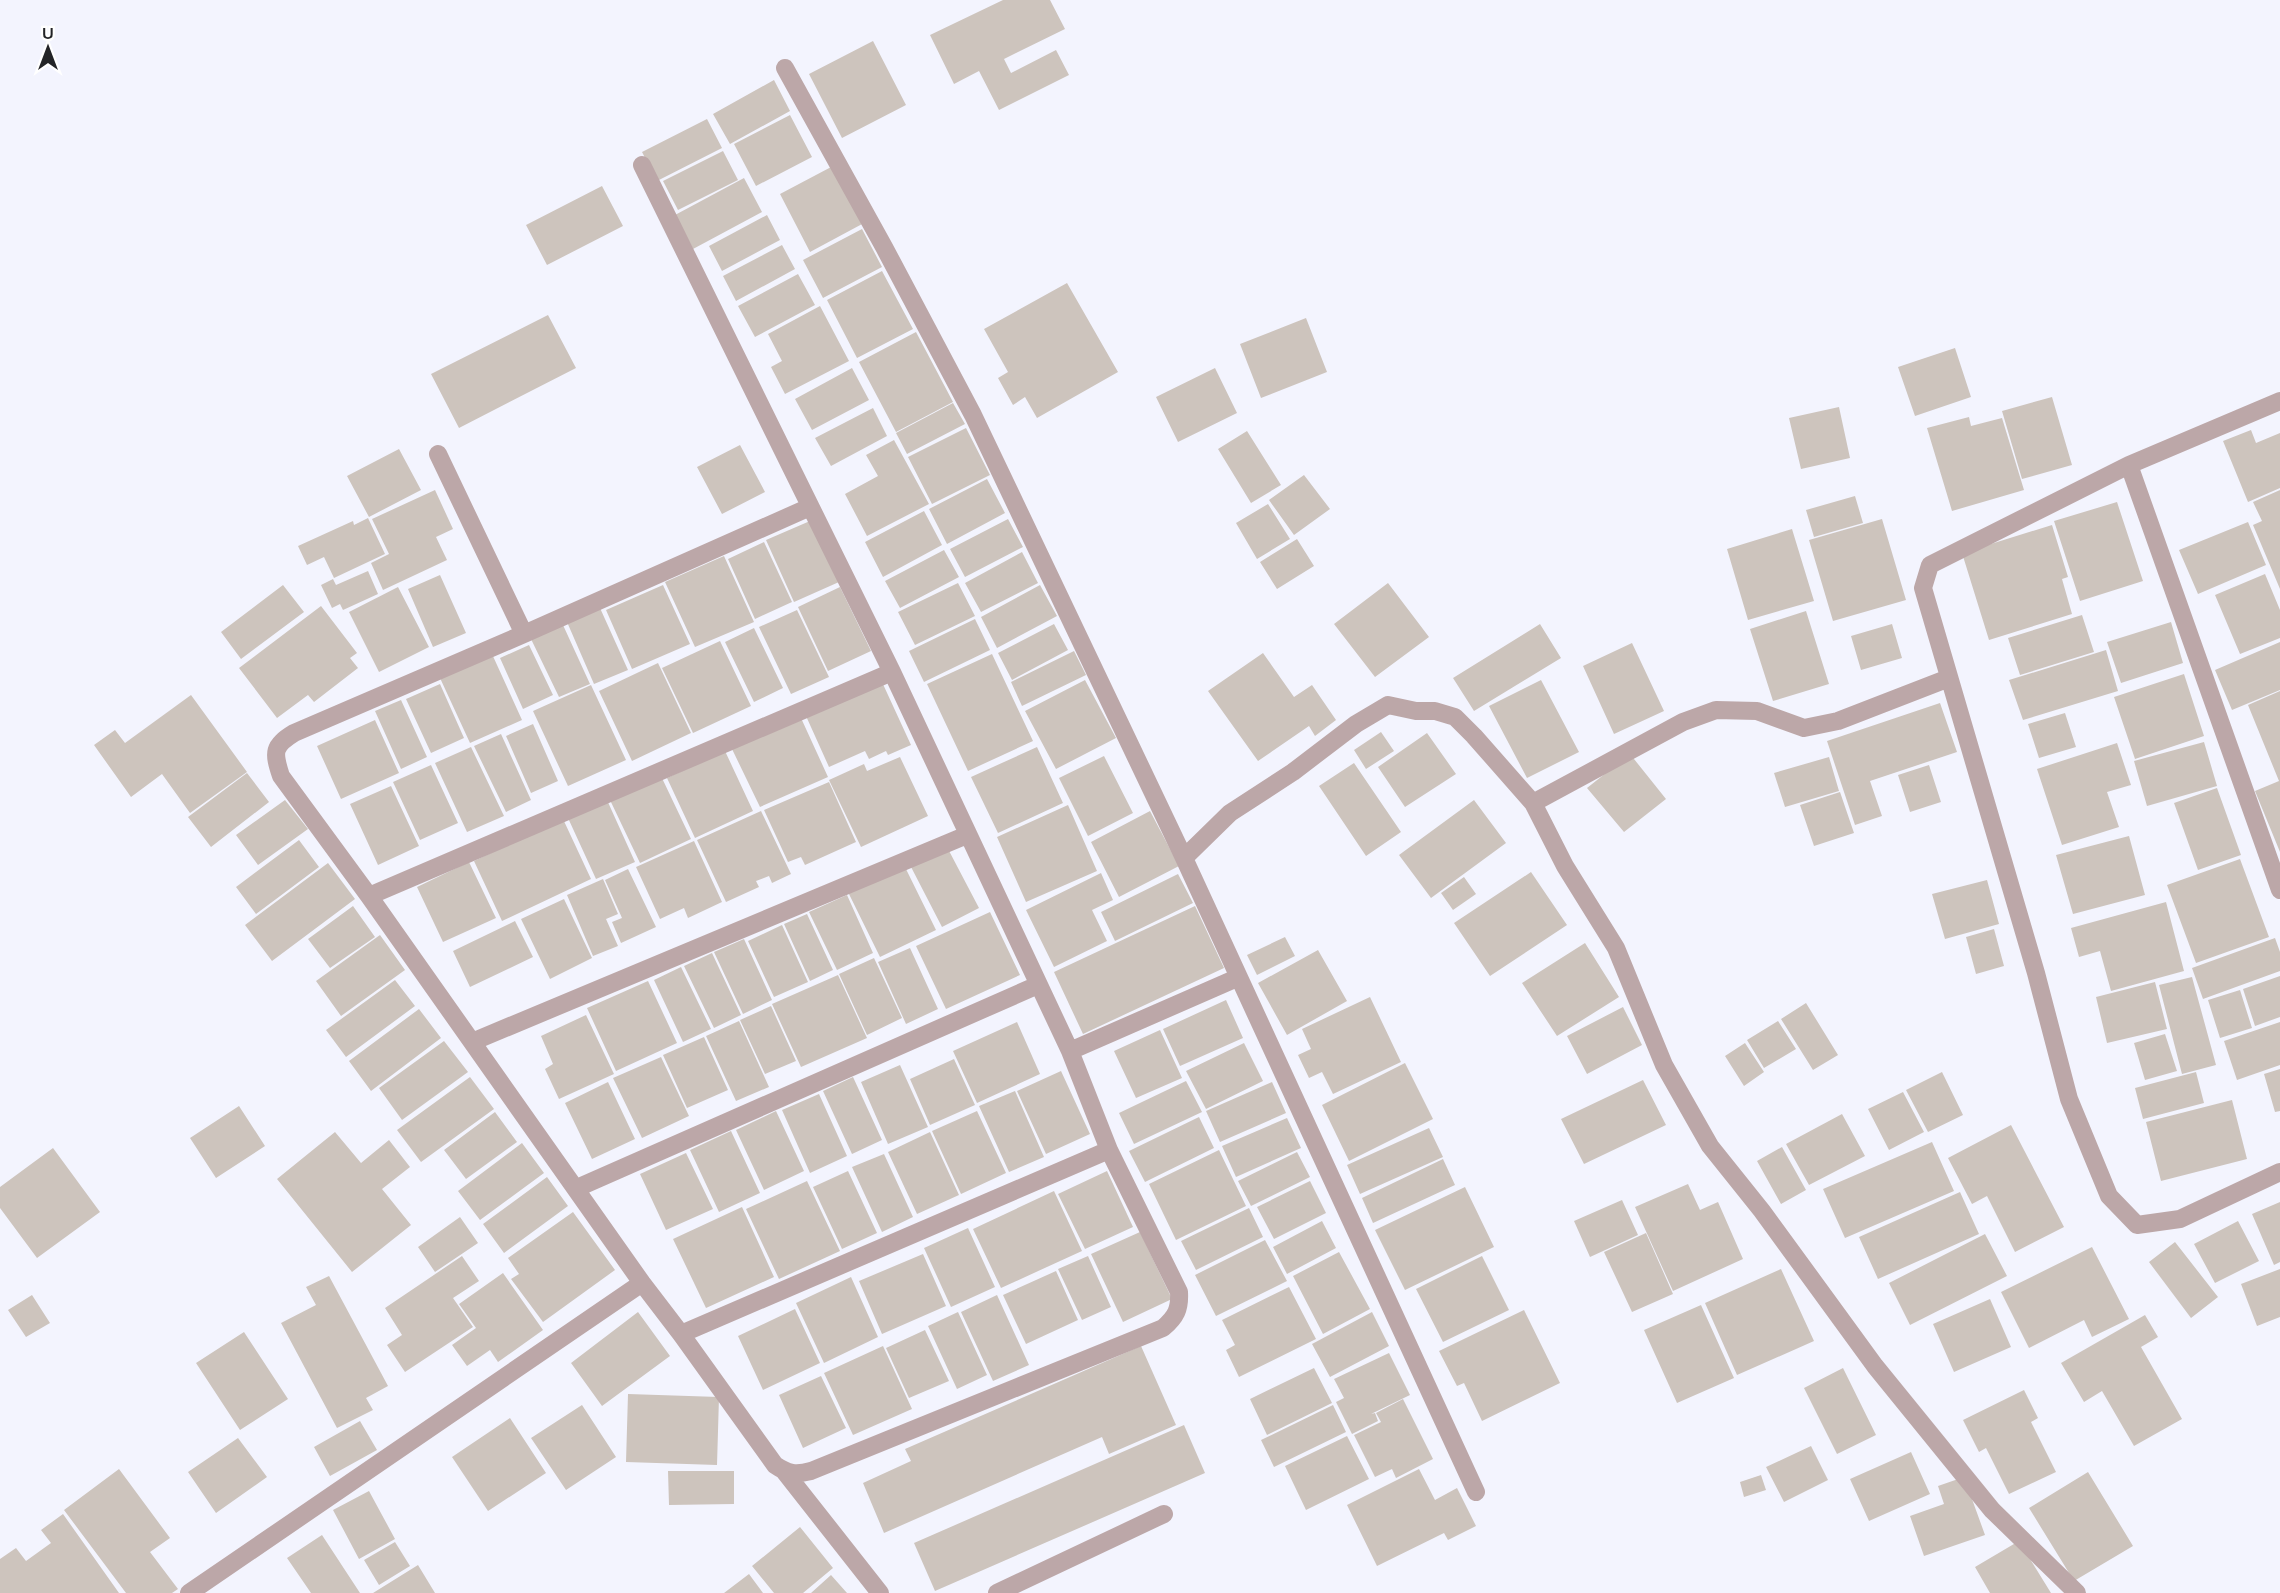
<svg xmlns="http://www.w3.org/2000/svg" width="2280" height="1593" viewBox="0 0 2280 1593" font-family="'Nunito Sans',sans-serif">
  <style>
    .building { fill: #cdc4bd }
    .lines { fill: none; stroke-linecap: round; stroke-linejoin: round }
    .minor { stroke: #bca7a8; stroke-width: 18 }
  </style>
  <rect width="100%" height="100%" fill="#f3f4fe"/>
  <path class="building" d="M1003,0H1050L1065,29L1004,59L1011,73L1056,50L1069,75L999,110L979,71L954,84L930,35Z
    M873,41L906,105L842,138L809,74Z
    M774,80L790,111L730,144L713,114Z
    M790,115L812,157L756,186L734,144Z
    M707,119L722,148L657,181L642,152Z
    M723,151L738,180L678,210L663,181Z
    M833,166L864,223L810,252L780,194Z
    M744,178L762,212L693,249L675,215Z
    M602,186L623,226L547,265L526,225Z
    M767,215L780,240L722,271L709,246Z
    M862,229L882,267L823,298L803,260Z
    M782,245L795,269L736,301L723,276Z
    M882,271L913,329L857,358L827,300Z
    M798,274L815,305L755,337L738,306Z
    M1067,283L1118,372L1037,418L1025,397L1013,405L998,378L1008,372L984,329Z
    M820,306L849,361L785,394L771,367L782,361L768,334Z
    M548,315L576,368L459,428L431,374Z
    M1306,318L1327,372L1261,398L1240,344Z
    M916,332L953,402L896,432L859,362Z
    M1955,348L1971,397L1915,416L1898,367Z
    M852,368L869,400L812,430L795,399Z
    M1215,368L1237,413L1178,442L1156,397Z
    M2052,397L2072,465L2022,479L2002,411Z
    M953,403L965,424L907,454L896,433Z
    M1839,407L1850,458L1801,469L1789,418Z
    M873,408L887,436L831,466L815,438Z
    M1969,417L1971,426L2002,418L2024,490L1952,511L1927,428Z
    M966,428L990,475L932,504L908,457Z
    M2251,430L2256,443L2280,433V488L2248,502L2223,441Z
    M1247,431L1281,485L1251,503L1218,449Z
    M894,440L929,504L867,536L845,494L878,476L866,455Z
    M740,445L765,492L722,514L697,467Z
    M399,449L421,490L369,517L347,476Z
    M1304,475L1330,509L1294,535L1269,500Z
    M987,479L1005,513L947,544L929,509Z
    M435,490L453,529L436,537L447,560L383,590L371,563L389,554L372,519Z
    M2280,490V589L2253,525L2262,521L2253,502Z
    M1855,496L1863,523L1814,537L1806,510Z
    M2117,502L2143,581L2080,601L2054,521Z
    M1268,504L1290,539L1257,559L1236,523Z
    M924,511L942,545L883,577L865,542Z
    M368,518L385,554L334,578L324,557L307,565L298,546L353,521L354,525Z
    M1008,519L1023,547L965,577L950,549Z
    M1882,519L1906,600L1833,621L1809,540Z
    M810,521L839,582L794,602L766,540Z
    M2248,522L2266,565L2198,594L2179,550Z
    M2052,525L2068,577L2062,579L2072,614L1989,640L1962,553Z
    M1792,529L1814,601L1748,620L1727,549Z
    M1297,539L1314,566L1277,589L1260,562Z
    M764,542L792,602L755,619L728,559Z
    M944,550L959,577L900,608L885,581Z
    M1022,552L1038,583L981,612L965,583Z
    M724,556L754,622L695,647L665,582Z
    M368,571L378,594L343,610L340,604L332,608L321,585L333,579L336,585Z
    M2265,574L2280,610V638L2240,654L2215,595Z
    M440,575L466,633L433,647L408,589Z
    M958,583L975,616L915,645L898,612Z
    M1388,583L1429,637L1375,677L1334,624Z
    M283,585L304,612L241,659L221,632Z
    M663,585L690,644L632,669L606,610Z
    M1040,585L1057,616L997,648L981,617Z
    M398,587L429,647L379,672L349,612Z
    M840,587L871,651L828,671L798,607Z
    M321,606L357,653L350,658L358,668L314,702L308,695L277,718L239,668Z
    M600,608L628,670L594,684L567,622Z
    M797,610L829,677L791,694L759,627Z
    M1806,611L1829,684L1773,701L1750,629Z
    M2082,615L2094,652L2020,675L2008,638Z
    M975,619L990,650L924,682L909,651Z
    M2171,622L2183,663L2121,683L2107,642Z
    M1054,624L1068,650L1012,680L998,653Z
    M1540,624L1561,658L1474,711L1453,678Z
    M1892,624L1902,658L1861,670L1851,636Z
    M563,625L590,684L559,697L531,639Z
    M754,628L783,688L754,702L725,642Z
    M720,641L751,706L693,733L662,668Z
    M2280,642V690L2232,710L2215,670Z
    M1632,643L1664,711L1614,734L1583,666Z
    M529,645L553,695L523,709L500,658Z
    M2106,650L2118,691L2023,720L2009,680Z
    M1074,651L1086,675L1022,706L1011,682Z
    M1263,653L1294,697L1312,685L1336,720L1315,736L1309,726L1258,761L1208,691Z
    M492,654L522,720L470,743L440,678Z
    M992,654L1033,741L968,771L927,684Z
    M658,663L691,733L632,761L599,691Z
    M2184,674L2204,736L2135,759L2114,697Z
    M1085,680L1116,738L1056,769L1025,711Z
    M1541,680L1579,752L1527,778L1489,706Z
    M882,682L911,745L888,755L886,751L869,759L865,751L829,767L806,716Z
    M440,684L464,738L431,753L406,699Z
    M591,685L626,760L568,786L533,711Z
    M2280,691V852L2255,791L2279,781L2248,705Z
    M191,695L247,772L190,813L162,774L131,797L94,745L115,730L125,743Z
    M401,700L427,757L401,769L375,711Z
    M1940,703L1957,752L1870,781L1882,816L1855,825L1827,741Z
    M2065,713L2076,747L2039,758L2028,724Z
    M801,718L828,777L760,807L732,749Z
    M375,720L399,773L341,799L317,746Z
    M533,724L558,781L531,793L506,736Z
    M1381,732L1394,751L1366,769L1354,750Z
    M1427,733L1456,774L1405,807L1378,767Z
    M501,734L531,800L506,812L474,746Z
    M2204,742L2217,786L2147,806L2134,761Z
    M2117,743L2131,785L2107,792L2119,827L2062,845L2037,769Z
    M471,747L504,816L467,832L435,763Z
    M1037,747L1063,803L998,833L971,777Z
    M725,751L753,811L695,838L667,778Z
    M1630,754L1666,799L1624,832L1587,788Z
    M1104,756L1133,813L1088,836L1059,778Z
    M900,757L928,816L861,847L829,780L864,764L867,771Z
    M1829,757L1839,791L1785,807L1774,773Z
    M1354,763L1401,832L1366,856L1319,786Z
    M431,765L458,823L420,840L393,782Z
    M1929,765L1941,802L1910,812L1898,775Z
    M247,773L269,802L211,847L188,817Z
    M661,776L691,839L640,863L610,800Z
    M829,782L856,842L805,865L801,857L788,862L764,810Z
    M391,786L419,846L378,865L350,804Z
    M2217,788L2241,855L2198,870L2174,803Z
    M1840,792L1854,833L1814,846L1800,805Z
    M285,800L308,829L258,865L236,835Z
    M607,800L635,862L596,879L568,818Z
    M1474,800L1506,843L1431,898L1399,855Z
    M1068,805L1097,871L1026,902L997,837Z
    M761,811L791,874L772,883L769,876L756,881L759,887L726,902L697,840Z
    M1150,811L1179,866L1119,897L1091,842Z
    M563,819L591,879L502,921L474,861Z
    M2129,836L2145,895L2073,914L2056,855Z
    M299,840L319,867L256,914L236,887Z
    M694,841L722,902L688,918L684,908L660,919L636,867Z
    M947,847L979,908L942,927L910,865Z
    M2240,859L2269,937L2196,963L2167,885Z
    M469,862L496,918L443,942L417,887Z
    M328,863L355,899L272,961L245,925Z
    M904,865L936,930L880,957L848,892Z
    M628,869L656,927L621,943L612,922L622,918L605,880Z
    M1531,872L1567,925L1490,976L1454,923Z
    M1101,873L1113,900L1092,910L1107,941L1054,967L1026,910Z
    M1178,874L1193,903L1115,941L1101,912Z
    M1464,877L1476,894L1453,910L1441,893Z
    M603,879L618,914L606,919L618,946L593,956L567,895Z
    M1987,880L1999,924L1945,939L1932,894Z
    M847,895L873,953L837,970L809,912Z
    M564,899L592,958L550,979L521,919Z
    M2166,902L2184,971L2111,991L2100,951L2079,957L2071,928Z
    M353,906L375,937L330,968L308,939Z
    M1195,906L1224,968L1083,1034L1054,972Z
    M990,912L1020,975L946,1009L916,946Z
    M807,914L833,970L810,981L784,924Z
    M515,921L533,957L470,987L453,951Z
    M782,925L808,982L774,997L748,941Z
    M1994,929L2004,966L1976,974L1966,937Z
    M380,935L405,970L341,1016L316,981Z
    M1285,937L1295,956L1257,975L1247,955Z
    M2275,938L2280,952V971L2203,999L2192,968Z
    M744,939L772,1000L743,1014L714,952Z
    M1585,943L1619,997L1557,1036L1522,983Z
    M910,948L938,1009L906,1024L878,962Z
    M1318,950L1347,1001L1287,1035L1258,983Z
    M712,953L741,1015L714,1028L684,966Z
    M874,958L902,1018L867,1035L839,974Z
    M681,967L711,1029L683,1042L654,980Z
    M838,975L867,1038L801,1067L772,1004Z
    M2280,976V1017L2255,1026L2243,989Z
    M2192,977L2216,1065L2182,1074L2159,985Z
    M395,980L415,1006L346,1057L326,1030Z
    M648,981L677,1043L616,1071L587,1008Z
    M2155,982L2167,1029L2107,1043L2096,997Z
    M2240,990L2252,1028L2220,1038L2208,1000Z
    M1370,997L1401,1062L1333,1094L1322,1072L1309,1078L1298,1055L1311,1049L1302,1029Z
    M1226,1000L1243,1038L1180,1066L1163,1029Z
    M1806,1003L1838,1055L1813,1070L1781,1019Z
    M771,1006L796,1061L765,1074L740,1020Z
    M1623,1007L1642,1045L1587,1074L1567,1036Z
    M419,1009L441,1038L371,1091L349,1061Z
    M586,1015L614,1074L559,1099L545,1069L553,1064L541,1036Z
    M739,1021L769,1087L736,1101L706,1036Z
    M1778,1021L1796,1049L1764,1068L1747,1040Z
    M1017,1022L1040,1074L977,1103L953,1051Z
    M2280,1022V1065L2237,1080L2224,1041Z
    M1160,1030L1182,1078L1136,1098L1114,1051Z
    M2165,1034L2177,1071L2145,1080L2134,1043Z
    M704,1037L728,1090L687,1108L663,1055Z
    M444,1041L468,1072L402,1120L379,1088Z
    M1244,1043L1263,1081L1206,1109L1186,1071Z
    M1745,1043L1764,1072L1744,1086L1725,1056Z
    M661,1057L689,1116L642,1138L613,1078Z
    M954,1059L975,1105L930,1125L910,1079Z
    M1405,1063L1433,1119L1349,1161L1322,1105Z
    M900,1065L928,1127L888,1144L861,1082Z
    M2280,1069V1111L2275,1112L2264,1074Z
    M1061,1071L1090,1134L1046,1154L1017,1091Z
    M1942,1072L1963,1115L1928,1132L1906,1090Z
    M2196,1072L2204,1103L2143,1119L2135,1088Z
    M470,1077L494,1109L421,1162L397,1130Z
    M853,1077L882,1140L852,1154L823,1091Z
    M1643,1080L1666,1125L1584,1164L1561,1119Z
    M1186,1081L1202,1112L1134,1144L1119,1113Z
    M608,1082L635,1139L592,1159L565,1103Z
    M1272,1082L1286,1113L1220,1142L1206,1111Z
    M1015,1091L1044,1157L1009,1172L979,1106Z
    M1903,1092L1924,1132L1889,1150L1868,1109Z
    M819,1094L847,1156L810,1173L782,1110Z
    M2232,1100L2247,1159L2161,1181L2146,1122Z
    M239,1106L265,1146L216,1178L190,1138Z
    M776,1111L804,1171L764,1190L736,1130Z
    M977,1111L1006,1173L961,1194L932,1131Z
    M495,1112L517,1142L466,1179L444,1150Z
    M1842,1114L1865,1156L1809,1185L1786,1144Z
    M1199,1117L1214,1148L1145,1182L1129,1151Z
    M1287,1118L1301,1148L1236,1177L1222,1146Z
    M2011,1125L2064,1227L2015,1252L1987,1196L1972,1204L1948,1158Z
    M1429,1128L1443,1157L1360,1194L1347,1165Z
    M731,1131L760,1193L719,1212L690,1150Z
    M335,1132L361,1163L389,1140L410,1167L382,1189L411,1225L352,1272L277,1179Z
    M930,1132L959,1195L917,1214L888,1152Z
    M1932,1142L1954,1191L1845,1238L1823,1189Z
    M522,1143L544,1173L480,1220L458,1191Z
    M1782,1147L1806,1190L1781,1204L1757,1161Z
    M53,1148L100,1212L37,1258L0,1208V1187Z
    M1219,1150L1246,1206L1176,1240L1149,1184Z
    M1297,1152L1310,1177L1251,1206L1238,1181Z
    M686,1153L713,1209L666,1230L640,1174Z
    M884,1154L913,1217L882,1232L852,1167Z
    M1443,1159L1455,1185L1373,1223L1362,1198Z
    M848,1171L877,1233L842,1249L813,1187Z
    M1107,1171L1133,1227L1085,1249L1058,1194Z
    M547,1177L568,1206L504,1253L483,1224Z
    M807,1181L840,1251L779,1279L746,1209Z
    M1310,1181L1326,1213L1274,1239L1257,1207Z
    M1688,1184L1700,1210L1718,1202L1743,1259L1673,1291L1635,1207Z
    M1465,1187L1494,1247L1405,1290L1375,1230Z
    M1054,1191L1082,1251L1001,1288L973,1229Z
    M1960,1192L1979,1234L1878,1279L1859,1237Z
    M1622,1200L1638,1235L1590,1257L1574,1221Z
    M2280,1202V1262L2274,1265L2252,1214Z
    M742,1207L774,1277L706,1308L673,1239Z
    M1249,1208L1263,1237L1196,1270L1181,1241Z
    M573,1212L615,1270L543,1322L511,1279L519,1274L508,1258Z
    M460,1217L478,1243L435,1272L418,1247Z
    M1322,1221L1336,1248L1287,1274L1273,1247Z
    M2238,1221L2259,1261L2215,1283L2194,1244Z
    M968,1228L995,1287L951,1307L924,1248Z
    M1140,1232L1172,1299L1123,1322L1091,1254Z
    M1646,1233L1673,1294L1632,1312L1604,1252Z
    M1985,1234L2007,1276L1910,1325L1889,1283Z
    M1265,1240L1287,1281L1216,1316L1195,1275Z
    M2175,1242L2218,1297L2191,1318L2149,1262Z
    M2092,1247L2129,1319L2092,1337L2084,1320L2029,1348L2001,1292Z
    M1339,1252L1370,1309L1323,1334L1293,1276Z
    M923,1254L946,1306L882,1334L859,1281Z
    M462,1256L479,1281L453,1298L473,1327L405,1372L387,1345L402,1335L385,1308Z
    M1088,1256L1111,1307L1082,1320L1058,1269Z
    M1482,1256L1509,1310L1443,1342L1416,1289Z
    M1781,1269L1814,1341L1737,1375L1705,1303Z
    M2280,1269V1317L2257,1326L2241,1284Z
    M1056,1271L1078,1320L1026,1344L1003,1295Z
    M503,1273L543,1330L498,1362L490,1350L467,1366L452,1345L476,1328L459,1304Z
    M329,1276L388,1386L366,1398L373,1410L337,1428L281,1323L316,1305L306,1287Z
    M851,1277L878,1337L824,1363L796,1303Z
    M1289,1287L1316,1339L1239,1377L1226,1350L1235,1345L1222,1320Z
    M32,1295L50,1323L26,1337L8,1310Z
    M997,1295L1029,1365L993,1381L961,1312Z
    M1990,1299L2011,1347L1954,1372L1933,1324Z
    M1701,1305L1734,1378L1677,1403L1644,1330Z
    M795,1309L820,1363L763,1390L738,1336Z
    M1524,1310L1560,1383L1482,1421L1464,1383L1457,1386L1439,1351Z
    M638,1312L670,1356L602,1406L571,1363Z
    M958,1312L987,1375L957,1389L928,1326Z
    M1372,1312L1389,1346L1330,1377L1312,1344Z
    M2145,1315L2158,1337L2141,1347L2182,1419L2134,1446L2102,1391L2084,1402L2061,1363Z
    M925,1330L949,1381L909,1398L886,1348Z
    M244,1332L288,1399L240,1430L196,1363Z
    M883,1346L912,1409L853,1435L824,1373Z
    M1141,1346L1176,1425L1109,1454L1102,1437L884,1533L863,1483L911,1461L905,1449Z
    M1389,1353L1410,1395L1371,1414L1375,1413L1378,1421L1352,1434L1336,1402L1344,1398L1334,1379Z
    M1314,1368L1332,1403L1267,1435L1250,1399Z
    M1843,1368L1876,1435L1837,1454L1804,1388Z
    M821,1376L846,1428L803,1448L779,1395Z
    M2024,1390L2038,1418L2031,1422L2056,1472L2009,1494L1986,1448L1979,1452L1963,1420Z
    M628,1394L719,1397L717,1465L626,1462Z
    M1403,1399L1433,1459L1396,1478L1392,1469L1375,1477L1354,1435L1381,1422L1376,1413Z
    M582,1405L616,1457L566,1490L531,1438Z
    M1333,1405L1346,1432L1274,1467L1261,1440Z
    M510,1418L546,1473L488,1511L452,1457Z
    M360,1421L377,1450L330,1476L314,1447Z
    M1184,1425L1205,1473L935,1591L914,1543Z
    M1347,1436L1369,1479L1306,1510L1285,1466Z
    M238,1438L267,1477L216,1513L188,1472Z
    M1811,1446L1828,1480L1784,1502L1766,1467Z
    M1911,1452L1930,1494L1869,1521L1850,1479Z
    M119,1469L170,1538L150,1552L178,1589L172,1593H126L64,1510Z
    M1419,1469L1435,1500L1457,1488L1476,1526L1448,1540L1444,1533L1377,1566L1347,1505Z
    M668,1471H734V1504L669,1505Z
    M2088,1472L2133,1546L2074,1581L2029,1508Z
    M1761,1475L1766,1490L1744,1497L1740,1482Z
    M1964,1477L1985,1535L1924,1556L1910,1516L1944,1504L1938,1486Z
    M369,1491L395,1539L359,1559L333,1510Z
    M63,1514L119,1593H0V1559L16,1548L26,1561L51,1543L41,1530Z
    M800,1527L833,1568L803,1593H774L752,1566Z
    M322,1535L360,1593H311L287,1558Z
    M2019,1541L2051,1593H1990L1975,1567Z
    M395,1542L410,1566L379,1585L364,1560Z
    M418,1565L435,1593H373Z
    M749,1574L763,1593H724Z
    M831,1575L847,1593H811Z"/>
  <g class="lines">
    <path class="minor" d="M785,68L884,247L973,415L1184,858L1476,1492
      M642,165L892,672L1070,1051L1109,1150L1179,1292C1180,1309 1176,1317 1163,1328L811,1471C796,1475 788,1474 775,1465L681,1334L642,1283L369,896L281,776C273,752 273,746 294,733L524,634L810,507
      M2280,401L2129,465L1930,565L1923,588L2036,973L2069,1099L2109,1196L2137,1225L2180,1219L2280,1172
      M438,454L524,634
      M2129,465L2280,890
      M1533,803L1683,722L1716,710L1757,711L1804,728L1838,721L1949,678
      M1184,858L1230,813L1293,772L1356,724L1388,705L1416,711H1435L1455,717L1474,736L1533,803L1565,866L1616,948L1664,1065L1710,1146L1762,1211L1875,1366L1992,1510L2077,1593
      M369,896L892,672
      M472,1042L967,835
      M1070,1051L1237,978
      M577,1188L1038,985
      M681,1334L1109,1150
      M784,1471L880,1593
      M189,1593L642,1283
      M997,1593L1164,1514"/>
  </g>
  <g transform="translate(48 48)" stroke="#ffffff" stroke-width="4.5" paint-order="stroke">
  <path d="M0-4.5L10 22L0 15L-10 22Z" fill="#232427"/>
  <text y="-9" font-size="16" font-weight="bold" text-anchor="middle" fill="#232427">U</text>
  </g>
</svg>
